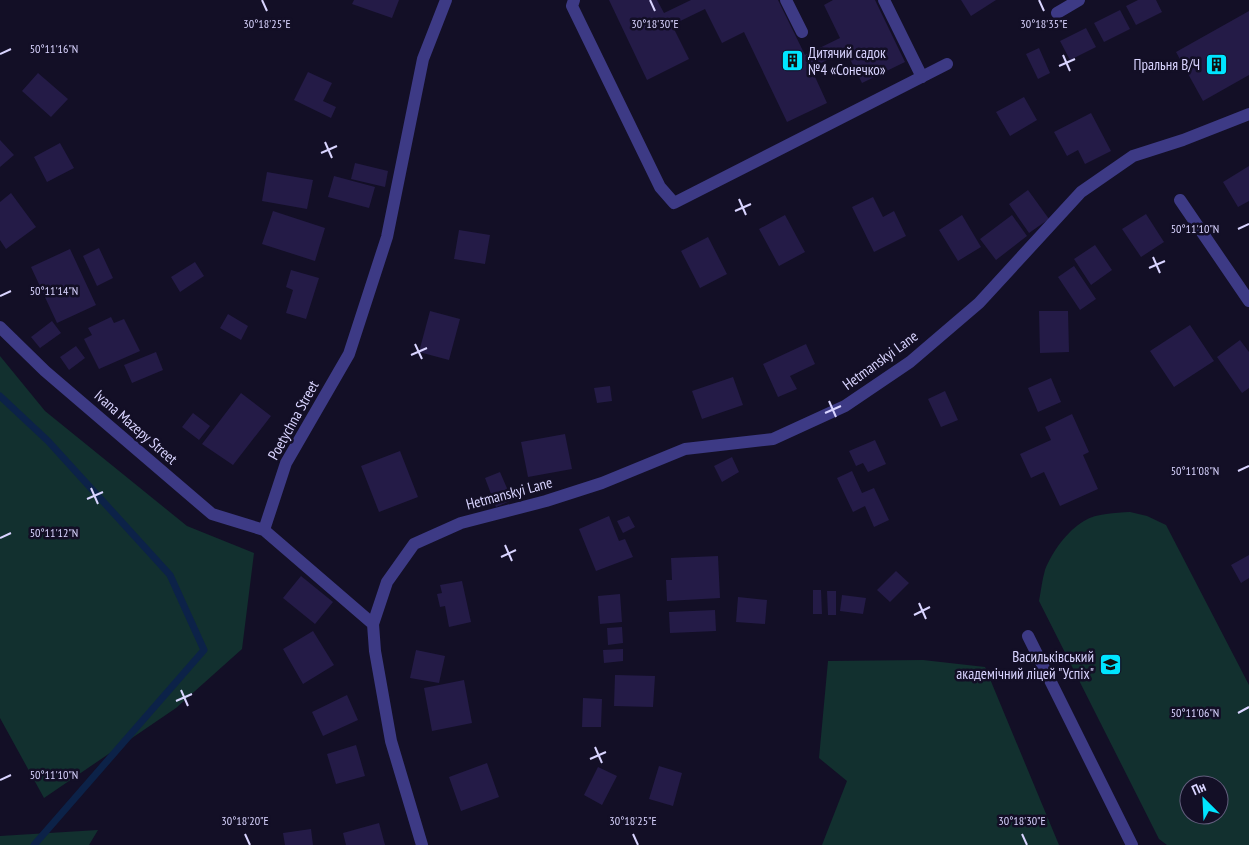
<svg xmlns="http://www.w3.org/2000/svg" width="1249" height="845" viewBox="0 0 1249 845" font-family="'PT Sans Narrow',sans-serif">
  <style>
    .green { fill: #12302f; fill-rule: evenodd }
    .lines { fill: none; stroke-linecap: round; stroke-linejoin: round }
    .stream { stroke: #0c2248; stroke-width: 7 }
    .building { fill: #241b47 }
    .minor { stroke: #3d3a85; stroke-width: 12 }
    .ticks { fill: none; stroke: #d9d4ff; stroke-width: 2 }
    .labels { text-anchor: middle; dominant-baseline: central; stroke-width: 5; stroke-linejoin: round; paint-order: stroke }
    .poi-label { font-size: 15px; fill: #d9d4ff; stroke: #130f26; text-anchor: end }
    .street-label { font-size: 15px; fill: #d9d4ff; stroke: #130f26 }
    .ticks-label { font-size: 12px; text-anchor: middle; fill: #d9d4ff; stroke: #130f26; stroke-width: 5; stroke-linejoin: round; paint-order: stroke }
  </style>
  <rect width="100%" height="100%" fill="#130f26"/>
  <path class="green" d="M0,356L45,411L187,526L254,553L242,649L176,708L44,798L0,718Z
    M1130,512L1147,516L1166,525L1249,685V845H1167L1159,839L1039,601C1041,591 1042,580 1045,570C1052,552 1067,531 1084,521C1097,513 1115,513 1130,512ZM1189,785H1219V815H1189Z
    M923,660L985,667L1059,845H822L847,781L819,758L828,661Z
    M98,830L89,845H0V836Z"/>
  <g class="lines">
    <path class="stream" d="M0,396L48,441L170,575L204,650L34,845"/>
  </g>
  <path class="building" d="M354,0H399L392,18L352,4Z
    M609,0H657L664,13L691,0H778L805,55L840,38L824,5L833,0H875L905,62L862,83L846,51L811,68L827,103L787,122L744,32L722,43L705,9L672,25L689,59L647,80Z
    M961,0H996L971,16Z
    M1138,0H1156L1162,12L1136,25L1126,6Z
    M1120,10L1130,29L1104,42L1094,23Z
    M1249,11V75L1203,101L1176,52Z
    M1086,28L1096,47L1070,60L1060,41Z
    M1039,48L1050,73L1038,79L1026,54Z
    M308,72L332,83L323,101L336,107L331,118L294,100Z
    M38,73L68,99L51,117L22,91Z
    M1024,97L1037,120L1010,136L996,112Z
    M1091,113L1111,151L1085,164L1078,150L1067,156L1054,132Z
    M0,140L14,155L0,167Z
    M60,143L74,168L47,182L34,157Z
    M355,163L388,171L385,187L351,179Z
    M1249,166V201L1238,207L1223,182Z
    M267,172L313,180L307,209L262,201Z
    M334,176L375,187L369,208L328,197Z
    M1028,190L1049,219L1029,233L1009,204Z
    M11,193L36,227L6,249L0,240V202Z
    M873,197L883,217L894,211L906,236L874,252L852,207Z
    M273,211L325,228L315,261L262,244Z
    M1146,214L1164,242L1141,257L1122,229Z
    M785,215L805,252L779,266L759,229Z
    M962,215L981,247L958,261L939,230Z
    M1012,215L1027,236L996,260L980,239Z
    M459,230L490,235L485,264L454,259Z
    M708,237L727,274L700,288L681,251Z
    M1095,245L1112,270L1091,285L1074,259Z
    M99,248L113,278L97,286L83,256Z
    M70,249L96,305L57,323L31,267Z
    M195,262L204,276L180,292L171,277Z
    M1074,266L1096,299L1080,310L1058,277Z
    M291,270L319,278L306,319L286,313L293,290L286,287Z
    M430,311L460,319L449,360L419,352Z
    M1039,311H1068L1069,352L1040,353Z
    M228,314L248,326L241,340L220,328Z
    M111,317L114,323L124,319L140,351L99,369L84,339L92,335L88,328Z
    M52,321L61,333L40,348L31,337Z
    M1190,325L1214,361L1174,387L1150,351Z
    M1240,340L1249,352V388L1242,393L1217,357Z
    M806,344L815,364L790,376L797,389L778,397L763,364Z
    M76,346L85,358L69,370L60,357Z
    M156,352L163,370L132,383L124,365Z
    M733,377L743,405L702,419L692,391Z
    M1051,378L1061,402L1038,412L1028,388Z
    M610,386L612,401L597,403L594,388Z
    M945,391L958,420L941,427L928,399Z
    M241,393L271,416L233,465L202,444Z
    M193,413L210,426L199,440L182,427Z
    M1072,414L1089,452L1083,455L1098,489L1060,506L1044,472L1031,478L1020,454L1051,440L1045,427Z
    M565,434L572,469L528,477L521,442Z
    M875,440L886,464L868,472L863,463L856,466L849,451Z
    M400,451L418,497L379,512L361,466Z
    M732,457L739,472L722,482L714,466Z
    M852,471L862,493L874,488L889,520L874,527L865,506L853,512L837,478Z
    M500,472L512,500L496,507L485,478Z
    M609,516L619,541L625,539L633,557L596,571L579,529Z
    M629,516L635,527L623,533L617,521Z
    M1249,555V578L1241,583L1231,565Z
    M718,556L720,598L667,601L666,580H672L671,558Z
    M896,571L909,583L890,602L877,590Z
    M301,576L333,602L315,624L283,598Z
    M462,581L471,622L449,627L445,606L440,607L437,594L442,593L440,585Z
    M813,590H821L822,614H813Z
    M827,591H836V615H828Z
    M620,594L622,622L600,624L598,596Z
    M842,595L866,598L863,614L840,611Z
    M738,597L767,600L765,624L736,622Z
    M715,610L716,631L670,633L669,612Z
    M622,627L623,643L608,645L607,628Z
    M313,631L334,665L303,684L283,649Z
    M623,649V661L604,663L603,650Z
    M416,650L445,656L439,683L410,678Z
    M615,675L655,676L653,707L614,706Z
    M464,680L472,723L432,731L424,688Z
    M347,695L358,720L323,736L312,712Z
    M583,698L602,699L601,727H582Z
    M356,745L365,776L336,784L327,754Z
    M487,763L499,797L461,811L449,777Z
    M659,766L682,773L673,806L649,799Z
    M598,767L617,776L602,805L584,795Z
    M379,823L385,845H346L343,833Z
    M311,829L313,845H285L283,833Z"/>
  <g class="lines">
    <path class="minor" d="M574,0L572,6L660,187L674,203L947,64
      M786,0L802,32
      M884,0L922,77
      M1057,13L1079,0
      M1180,200L1249,301
      M0,327L45,371L212,514L264,530
      M373,624L387,582L414,544L461,523L546,501L602,483L685,449L773,439L845,406L910,362L979,303L1081,192L1133,156L1183,140L1249,114
      M1028,636L1132,845
      M422,845L391,741L375,651L373,624L264,530L286,463L349,354L387,237L423,59L446,0"/>
  </g>
  <path class="ticks" d="M262,0L267,11M650,0L655,11M1039,0L1044,11M0,54L11,49M1063,55L1070,71M1059,66L1075,59M325,142L332,158M321,153L337,146M739,199L746,215M735,211L751,204M1238,229L1249,224M1153,257L1160,273M1149,268L1165,261M0,296L11,291M415,344L422,359M411,355L427,348M829,401L836,417M825,413L841,406M1238,471L1249,466M91,488L98,504M87,499L103,492M0,538L11,533M505,545L512,561M501,557L516,550M919,603L926,619M914,615L930,607M181,690L188,706M176,701L192,694M1238,713L1249,707M595,747L602,763M590,759L606,752M0,780L11,775M245,834L250,845M633,834L638,845M1022,834L1027,845"/>
  <defs>
    <symbol id="building-square" viewBox="-11 -11 22 22"><rect x="-9" y="-9" width="18" height="18" rx="4" fill="#00e5ff" stroke="#130f26"/><path d="M-4-6H4V6H1V3H-1V6H-4ZM-2.5-4.3h1.7v1.8h-1.7ZM.8-4.3h1.7v1.8H.8ZM-2.5-1h1.7V.8h-1.7ZM.8-1h1.7V.8H.8Z" fill="#111"/></symbol>
    <symbol id="school-square" viewBox="-11 -11 22 22"><rect x="-9" y="-9" width="18" height="18" rx="4" fill="#00e5ff" stroke="#130f26"/><path d="M0-5L7-2L0 1L-7-2ZM-4 1L0 2.5L4 1V4Q0 6-4 4Z" fill="#111"/></symbol>
  </defs>
  <g fill-rule="evenodd">
    <use href="#building-square" x="780" y="48" width="25" height="25"/>
    <use href="#building-square" x="1204" y="52" width="25" height="25"/>
    <use href="#school-square" x="1098" y="652" width="25" height="25"/>
  </g>
  <g class="labels">
    <g class="poi-label">
      <text x="808" y="52" text-anchor="start">Дитячий садок<tspan x="808" dy="17">№4 «Сонечко»</tspan></text>
      <text x="1200" y="64">Пральня В/Ч</text>
      <text x="1094" y="656">Васильківський<tspan x="1094" dy="17">академічний ліцей "Успіх"</tspan></text>
    </g>
    <g class="street-label">
      <text transform="translate(880 360) rotate(-36)">Hetmanskyi Lane</text>
      <text transform="translate(293 420) rotate(-61)">Poetychna Street</text>
      <text transform="translate(136 427) rotate(41)">Ivana Mazepy Street</text>
      <text transform="translate(509 493) rotate(-15)">Hetmanskyi Lane</text>
    </g>
  </g>
  <g class="ticks-label">
    <text x="267" y="28">30°18'25"E</text>
    <text x="655" y="28">30°18'30"E</text>
    <text x="1044" y="28">30°18'35"E</text>
    <text x="54" y="53">50°11'16"N</text>
    <text x="1195" y="233">50°11'10"N</text>
    <text x="54" y="295">50°11'14"N</text>
    <text x="1195" y="475">50°11'08"N</text>
    <text x="54" y="537">50°11'12"N</text>
    <text x="1195" y="717">50°11'06"N</text>
    <text x="54" y="779">50°11'10"N</text>
    <text x="245" y="825">30°18'20"E</text>
    <text x="633" y="825">30°18'25"E</text>
    <text x="1022" y="825">30°18'30"E</text>
  </g>
  <g transform="translate(1204 800) rotate(336)"><circle r="24" fill="#130f26" stroke="#625e7d"/>
  <path d="M0-4L9 19L0 12L-9 19Z" fill="#00e5ff"/>
  <text y="-8" font-size="14" font-weight="bold" text-anchor="middle" fill="#d9d4ff">Пн</text>
  </g>
</svg>
